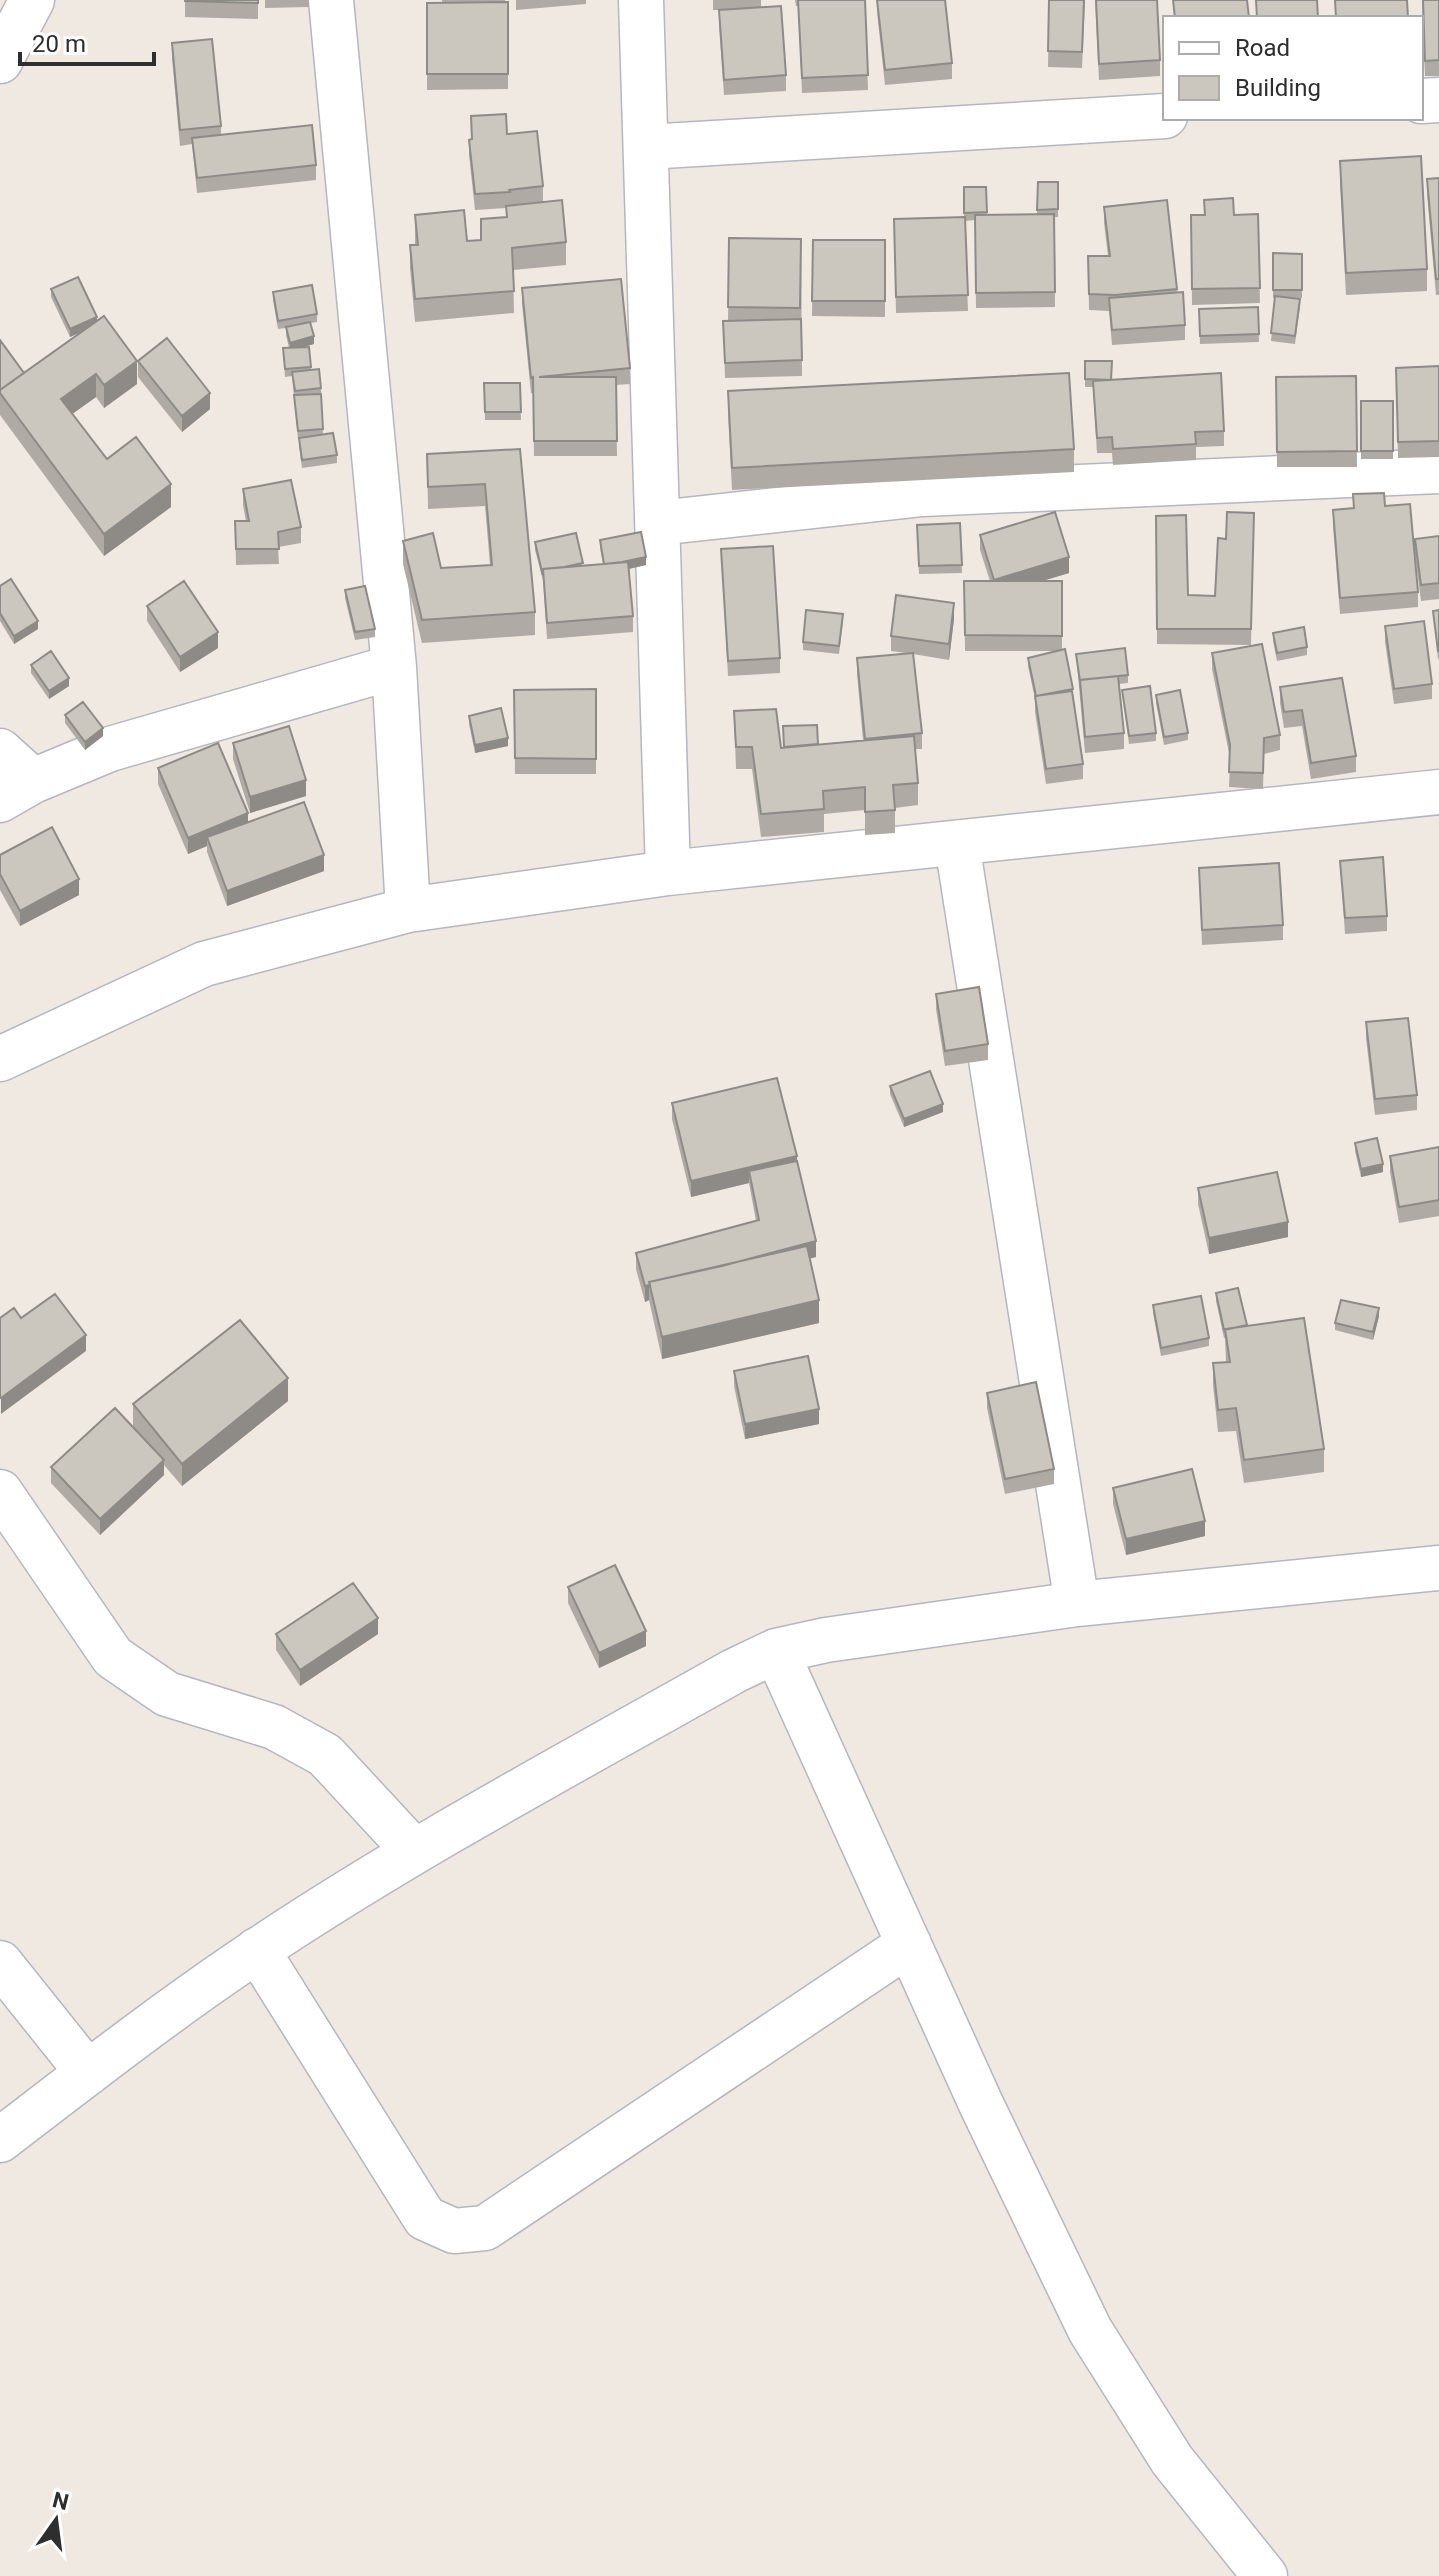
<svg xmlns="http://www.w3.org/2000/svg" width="1439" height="2576" viewBox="0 0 1439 2576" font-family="Roboto,sans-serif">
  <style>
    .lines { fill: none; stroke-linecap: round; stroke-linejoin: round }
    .minor-casing { stroke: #b4b7c1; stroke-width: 47 }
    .minor { stroke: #fff; stroke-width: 44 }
    .wall { fill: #afaba4 }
    .shaded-wall { fill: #8e8b86 }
    .building { fill: #cbc7bf; stroke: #8e8b86; stroke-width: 2 }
  </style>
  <rect width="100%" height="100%" fill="#efe9e1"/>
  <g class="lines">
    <defs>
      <path id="minor" d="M331,0L394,667L408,910
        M641,0L668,873L1439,792
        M0,61L32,0
        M1421,101L1439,100
        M646,147L1165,116
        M658,523L923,494L1439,471
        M0,751L33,781
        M0,800L33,781L110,749L394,667
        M957,844L1077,1604
        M0,1059L204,964L408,910L668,873
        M0,1492L113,1657L167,1694L274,1727L325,1755L414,1851
        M776,1651L981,2104L1090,2330L1172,2460L1265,2576
        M257,1950L425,2218L454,2231L485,2228L909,1944
        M0,1963L88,2073
        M0,2140C85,2075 169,2009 258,1950C411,1848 574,1761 734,1671L776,1651L826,1640L1077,1604L1439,1568"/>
    </defs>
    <use href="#minor" class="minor-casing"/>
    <use href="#minor" class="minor"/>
  </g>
  <path class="wall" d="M185,0H258V19L185,17Z
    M265,0H309V7L265,8Z
    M442,0H505V2H508V89L427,90V3L442,2Z
    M516,0H586V4L516,10Z
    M713,0H761V7L786,75V91L724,95L719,25V10H721H713Z
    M795,0H865L868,90L802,93L798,6H796Z
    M877,0L952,63V79L885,85L877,12Z
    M1049,0H1085L1082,68L1048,67Z
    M1095,0L1160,60V76L1099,80Z
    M1422,0H1439V76H1425Z
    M172,43L221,126V135L316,165V180L197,193L192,144L180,146L172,58Z
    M471,116L507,134L543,186V202L566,242V265L513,270L514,313L415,322L410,268V245H415V215L467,241L481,240V219L506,217V208L475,210L469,155V140L471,139Z
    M1340,161L1427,269V291L1346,295L1340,183Z
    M1439,178V295H1436L1427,194V179Z
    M1038,182H1058V217H1054L1055,307L976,308L975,220L965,221L968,311L896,313L894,219L964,217V187H986L987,215L1037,214Z
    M1204,200L1234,215L1258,214L1260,303L1192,305L1191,215H1204Z
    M1104,207L1177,289L1185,325V340L1112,345L1109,311L1089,310L1088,256H1108L1104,223Z
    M729,238L801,239L802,376L725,378L723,321H728Z
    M813,240H885V317L812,316Z
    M1273,253L1302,254V298H1295L1300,307L1295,344L1271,341L1275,298H1273Z
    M522,288L630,368V384L616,385L617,456H534L533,393H531L522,304Z
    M51,289L97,320L137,384L104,408L96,397L72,414L107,459L171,507L104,556L0,415V340L24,373L81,332L70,337L51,297Z
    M273,292L317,314V322L310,323L314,344L303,347H309L311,370L321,388L323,435L337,455V463L302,468L299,446V438L298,439L292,376L285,377L283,348H289L286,335V328L278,329L273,300Z
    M1258,307L1259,342L1200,344L1199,309Z
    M138,361L210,409L182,432L138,377Z
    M1085,361L1112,380L1224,431V446L1196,447V460L1113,465L1112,453H1097L1093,387H1085Z
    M1439,366V457L1398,458L1396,368Z
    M1356,376L1357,467H1277L1276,377Z
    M484,383H520L521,420H485Z
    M728,391L1074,449V472L732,490L728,414Z
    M1361,401H1393V459H1361Z
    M520,449L535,612V635L422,643L403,564V541L441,568L490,565L485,506L428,509L427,454Z
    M243,489L301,527V543L278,547L279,564L236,565L235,521H246L243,505Z
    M1353,494L1385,506L1418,592V607L1340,614L1333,526V510L1353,508Z
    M1254,513L1251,645L1157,644L1156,516L1188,595L1215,596L1226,539Z
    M960,523L962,573L919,574L917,525Z
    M980,535L1069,573L1043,581H1062V650L1073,697L1083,764V779L1046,784L1035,712V699L1028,666V658L1057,651H965L964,581H990L980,550Z
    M1439,536V599L1421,601L1415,555V539Z
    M600,540L646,565L629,569L633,616V632L547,639L543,580L535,550V542L583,565L603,564L600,548Z
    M721,549L780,658V673L728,676Z
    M0,586L38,629L14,644L0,621Z
    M345,590L375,629V637L355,640L345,598Z
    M147,606L218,648L180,672L147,621Z
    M1439,610V659H1438L1433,611Z
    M954,619L949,660L913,654L922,733V749H915L918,783V805L895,808V833L865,835V810L824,814V832L761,837L752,769H736L734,711L781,748L863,740L857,674V658L906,653L891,651V636Z
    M843,622L839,654L803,650V642Z
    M1385,626L1432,684V699L1394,704L1385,642Z
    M1273,633L1307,647V655L1277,661L1273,641Z
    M1212,653L1280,735V750L1264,754L1263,789L1229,787L1230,758L1212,669Z
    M1076,654L1128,675V683L1119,684L1124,733V749L1085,753Z
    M31,665L69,686L49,699L31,673Z
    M1280,687L1356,756V772L1311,779L1302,726L1284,728L1280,703Z
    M596,689V774H515L514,690Z
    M1122,690L1156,733V741L1129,744Z
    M1156,695L1188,733V740L1164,745L1156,703Z
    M65,715L103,736L85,750L65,723Z
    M469,716L508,746L475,753L469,724Z
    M233,743L306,796L250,813L233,759Z
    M158,768L248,822L324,871L227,906L207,852V846L188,854L158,784Z
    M0,855L79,895L20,926L0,890Z
    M1340,861L1387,916V931L1345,934Z
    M1199,868L1283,925V940L1202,945Z
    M936,994L988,1044V1060L945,1066L936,1009Z
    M1366,1022L1417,1095V1110L1375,1115L1366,1038Z
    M890,1086L943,1112L904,1127L890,1094Z
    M672,1103L797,1162L816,1257L809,1258L819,1323L662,1359L649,1300L645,1302L636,1269V1253L756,1221L749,1183L691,1197L672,1119Z
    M1355,1143L1383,1172L1361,1177L1355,1151Z
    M1439,1147V1216L1399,1223L1390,1172V1156Z
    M1198,1188L1288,1237L1209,1254L1198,1204Z
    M1216,1293L1247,1326L1324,1449V1472L1244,1483L1236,1431L1218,1432L1213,1385V1363L1226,1362L1225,1338H1224L1216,1301Z
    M1153,1305L1209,1338V1346L1161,1356L1153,1313Z
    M1379,1316L1373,1340L1335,1330V1323Z
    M734,1371L819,1424L745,1439L734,1386Z
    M987,1393L1054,1469V1484L1005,1494L987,1408Z
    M288,1401L182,1486L164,1465V1475L100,1535L51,1483V1467L133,1427V1404Z
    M1113,1488L1205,1536L1126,1555L1113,1504Z
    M568,1587L646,1646L599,1668L568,1603Z
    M276,1634H378L300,1686L276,1650Z"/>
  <path class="shaded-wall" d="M97,317V325L70,337V329Z
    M314,336V344L290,351V343Z
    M137,361V384L104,408V385Z
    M96,374V397L61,422V399Z
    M210,393V409L182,432V416Z
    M171,484V507L104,556V534Z
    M646,557V565L605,574V566Z
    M1069,557V573L994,595V580Z
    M954,603V619L949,660V644Z
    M38,621V629L14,644V636Z
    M218,632V648L180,672V657Z
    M69,678V686L49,699V691Z
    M103,728V736L85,750V742Z
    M508,738V746L475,753V745Z
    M306,780V796L250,813V797Z
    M248,813V829L207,837V846L188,854V838Z
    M324,855V871L227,906V891Z
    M79,879V895L20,926V911Z
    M943,1104V1112L904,1127V1119Z
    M797,1156V1172L749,1171V1183L691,1197V1181Z
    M1383,1164V1172L1361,1177V1169Z
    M1288,1222V1237L1209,1254V1238Z
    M816,1241V1257L653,1299L650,1285Z
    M649,1285V1300L645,1302V1286Z
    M819,1300V1323L662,1359V1337Z
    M1379,1308V1316L1373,1340V1332Z
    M86,1335V1351L1,1414V1398Z
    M288,1378V1401L182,1486V1464Z
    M819,1409V1424L745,1439V1424Z
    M164,1460V1475L100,1535V1519Z
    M1205,1521V1536L1126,1555V1539Z
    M378,1618V1634L300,1686V1670Z
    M646,1631V1646L599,1668V1653Z"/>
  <path class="building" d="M185,0H258V3L185,1Z
    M798,0H865L868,75L802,78Z
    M877,0H945L952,63L885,70Z
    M1049,0H1084L1082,52L1048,51Z
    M1096,0H1157L1160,60L1099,64Z
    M1173,0H1247L1249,18H1175Z
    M1256,0H1317L1318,18H1257Z
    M1335,0H1407L1408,18H1336Z
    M1423,0H1439V60L1425,61Z
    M508,2V74H427V3Z
    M781,6L786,75L724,80L719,10Z
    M212,39L221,126L180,130L172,43Z
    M506,114L507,134L537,131L543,186L509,190L510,192L475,194L469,140L472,139L471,116Z
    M312,125L316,165L197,178L192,138Z
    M1421,156L1427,269L1346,273L1340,161Z
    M1439,178V279H1436L1427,179Z
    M1038,182H1058V209L1037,210Z
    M964,187H986L987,212L964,213Z
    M1233,198L1234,215L1258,214L1260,288L1192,289L1191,215H1205L1204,200Z
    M562,200L566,242L512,248L514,291L415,299L410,245H418L415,215L464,210L467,241L481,240V219L507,217L506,206Z
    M1167,200L1177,289L1115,295L1089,294L1088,256H1110L1104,207Z
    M1054,214L1055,292L976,293L975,215Z
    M965,217L968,295L896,297L894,219Z
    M729,238L801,239L800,308L728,307Z
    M813,240H885V301H812Z
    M1273,253L1302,254V290H1273Z
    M78,277L97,317L70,329L51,289Z
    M621,279L630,368L539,377H616L617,441H534L533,377L531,378L522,288Z
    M312,285L317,314L278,321L273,292Z
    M1183,292L1185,325L1112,330L1109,298Z
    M1275,296L1300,299L1295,336L1271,333Z
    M1258,307L1259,334L1200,336L1199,309Z
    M104,316L137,361L104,385L96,374L61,399L107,459L136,437L171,484L104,534L0,393V390Z
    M801,319L802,360L725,363L723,321Z
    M310,322L314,336L290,343L286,327Z
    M167,338L210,393L182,416L138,361Z
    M0,340L24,373L0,390Z
    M309,347L311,367L285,369L283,348Z
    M1085,361H1112L1111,380L1085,379Z
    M1439,366V441L1398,442L1396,368Z
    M319,369L321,388L295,391L292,372Z
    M1069,373L1074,449L732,468L728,391Z
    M1221,373L1224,431L1195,432L1196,444L1113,449L1112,437L1097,438L1093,381Z
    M1356,376L1357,451L1277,452L1276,377Z
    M484,383H520L521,412H485Z
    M321,394L323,429L298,431L294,395Z
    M1361,401H1393V451H1361Z
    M333,433L337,455L302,460L299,438Z
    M520,449L535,612L422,620L403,541L433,533L441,568L492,565L485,484L428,487L427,454Z
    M291,480L301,527L278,532L279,549H236L235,521H249L243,489Z
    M1384,493L1385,506L1410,504L1418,592L1340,598L1333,510L1354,508L1353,494Z
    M1055,512L1069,557L994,580L980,535Z
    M1227,512L1254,513L1251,629H1157L1156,516L1186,515L1188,595L1215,596L1218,538L1226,539Z
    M960,523L962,565L919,566L917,525Z
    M641,532L646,557L622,562L604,564L600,540Z
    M576,533L583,563L564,567L543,569L542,572L535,542Z
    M1439,536V583L1421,585L1415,539Z
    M773,546L780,658L728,661L721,549Z
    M628,562L633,616L547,623L543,569Z
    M11,579L38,621L14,636L0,613V586Z
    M184,581L218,632L180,657L147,606Z
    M964,581H1062V636L965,635Z
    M365,586L375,629L355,632L345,590Z
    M896,595L954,603L949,644L891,636Z
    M806,610L843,614L839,646L803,642Z
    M1439,610V651H1438L1433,611Z
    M1424,621L1432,684L1394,689L1385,626Z
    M1304,627L1307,647L1277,653L1273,633Z
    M1262,644L1280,735L1264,738L1263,773L1229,772L1230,745L1212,653Z
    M1125,648L1128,675L1080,680V681L1076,654Z
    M1065,649L1073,689L1036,696L1028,658Z
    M51,651L69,678L49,691L31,665Z
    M913,653L922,733L865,739L857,658Z
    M1118,676L1124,733L1085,737L1080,680Z
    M1342,678L1356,756L1311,763L1302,710L1284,712L1280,687Z
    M1150,686L1156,733L1129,736L1122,690Z
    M596,689V759L515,758L514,690Z
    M1180,690L1188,733L1164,737L1156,695Z
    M1072,691L1083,764L1046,769L1035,696Z
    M83,702L103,728L85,742L65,715Z
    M501,708L508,738L475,745L469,716Z
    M776,709L781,748L914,736L918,783L893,785L895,810L865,812V787L823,791L824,809L761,814L752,747H736L734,711Z
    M817,725L818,744L784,747L783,726Z
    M289,726L306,780L250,797L233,743Z
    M218,743L248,813L188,838L158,768Z
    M304,802L324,855L227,891L207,837Z
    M52,827L79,879L20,911L0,874V855Z
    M1383,857L1387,916L1345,918L1340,861Z
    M1279,863L1283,925L1202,930L1199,868Z
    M979,987L988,1044L945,1051L936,994Z
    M1408,1018L1417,1095L1375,1099L1366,1022Z
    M930,1071L943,1104L904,1119L890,1086Z
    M777,1078L797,1156L691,1181L672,1103Z
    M1377,1138L1383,1164L1361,1169L1355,1143Z
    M1439,1147V1200L1399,1207L1390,1156Z
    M797,1161L816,1241L722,1266L649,1282L650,1285L645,1286L636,1253L759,1220L749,1171Z
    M1277,1172L1288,1222L1209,1238L1198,1188Z
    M807,1246L819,1300L662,1337L649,1282Z
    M1238,1288L1247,1325L1224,1330L1216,1293Z
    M55,1294L86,1335L1,1398L0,1397V1318L14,1308L21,1318Z
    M1201,1296L1209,1338L1161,1348L1153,1305Z
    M1341,1300L1379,1308L1373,1332L1335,1323Z
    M1304,1318L1324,1449L1244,1460L1236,1408L1218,1410L1213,1363L1230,1362L1225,1329Z
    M240,1320L288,1378L182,1464L133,1404Z
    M808,1356L819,1409L745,1424L734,1371Z
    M1036,1382L1054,1469L1005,1479L987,1393Z
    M115,1408L164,1460L100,1519L51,1467Z
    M1192,1469L1205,1521L1126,1539L1113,1488Z
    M615,1565L646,1631L599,1653L568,1587Z
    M353,1583L378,1618L300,1670L276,1634Z"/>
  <rect x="1163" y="16" width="260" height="104" fill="#ffffff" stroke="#ababab" stroke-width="2"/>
  <rect x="1179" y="42" width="40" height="12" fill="#ffffff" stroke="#ababab" stroke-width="2"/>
  <text x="1235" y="56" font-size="24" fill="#2e2e2e">Road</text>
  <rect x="1179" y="76" width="40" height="24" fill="#cbc7bf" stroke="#ababab" stroke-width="2"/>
  <text x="1235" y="96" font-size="24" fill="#2e2e2e">Building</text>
  <g transform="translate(56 2520) rotate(14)" stroke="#ffffff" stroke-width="6" paint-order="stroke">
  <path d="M0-6L14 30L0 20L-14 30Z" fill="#2e2e2e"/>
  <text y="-12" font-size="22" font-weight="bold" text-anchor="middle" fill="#2e2e2e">N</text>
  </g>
  <path d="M20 52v12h134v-12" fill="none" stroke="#2e2e2e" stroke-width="4"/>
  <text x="32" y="52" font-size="24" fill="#2e2e2e" stroke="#ffffff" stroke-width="6" paint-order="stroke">20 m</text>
</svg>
